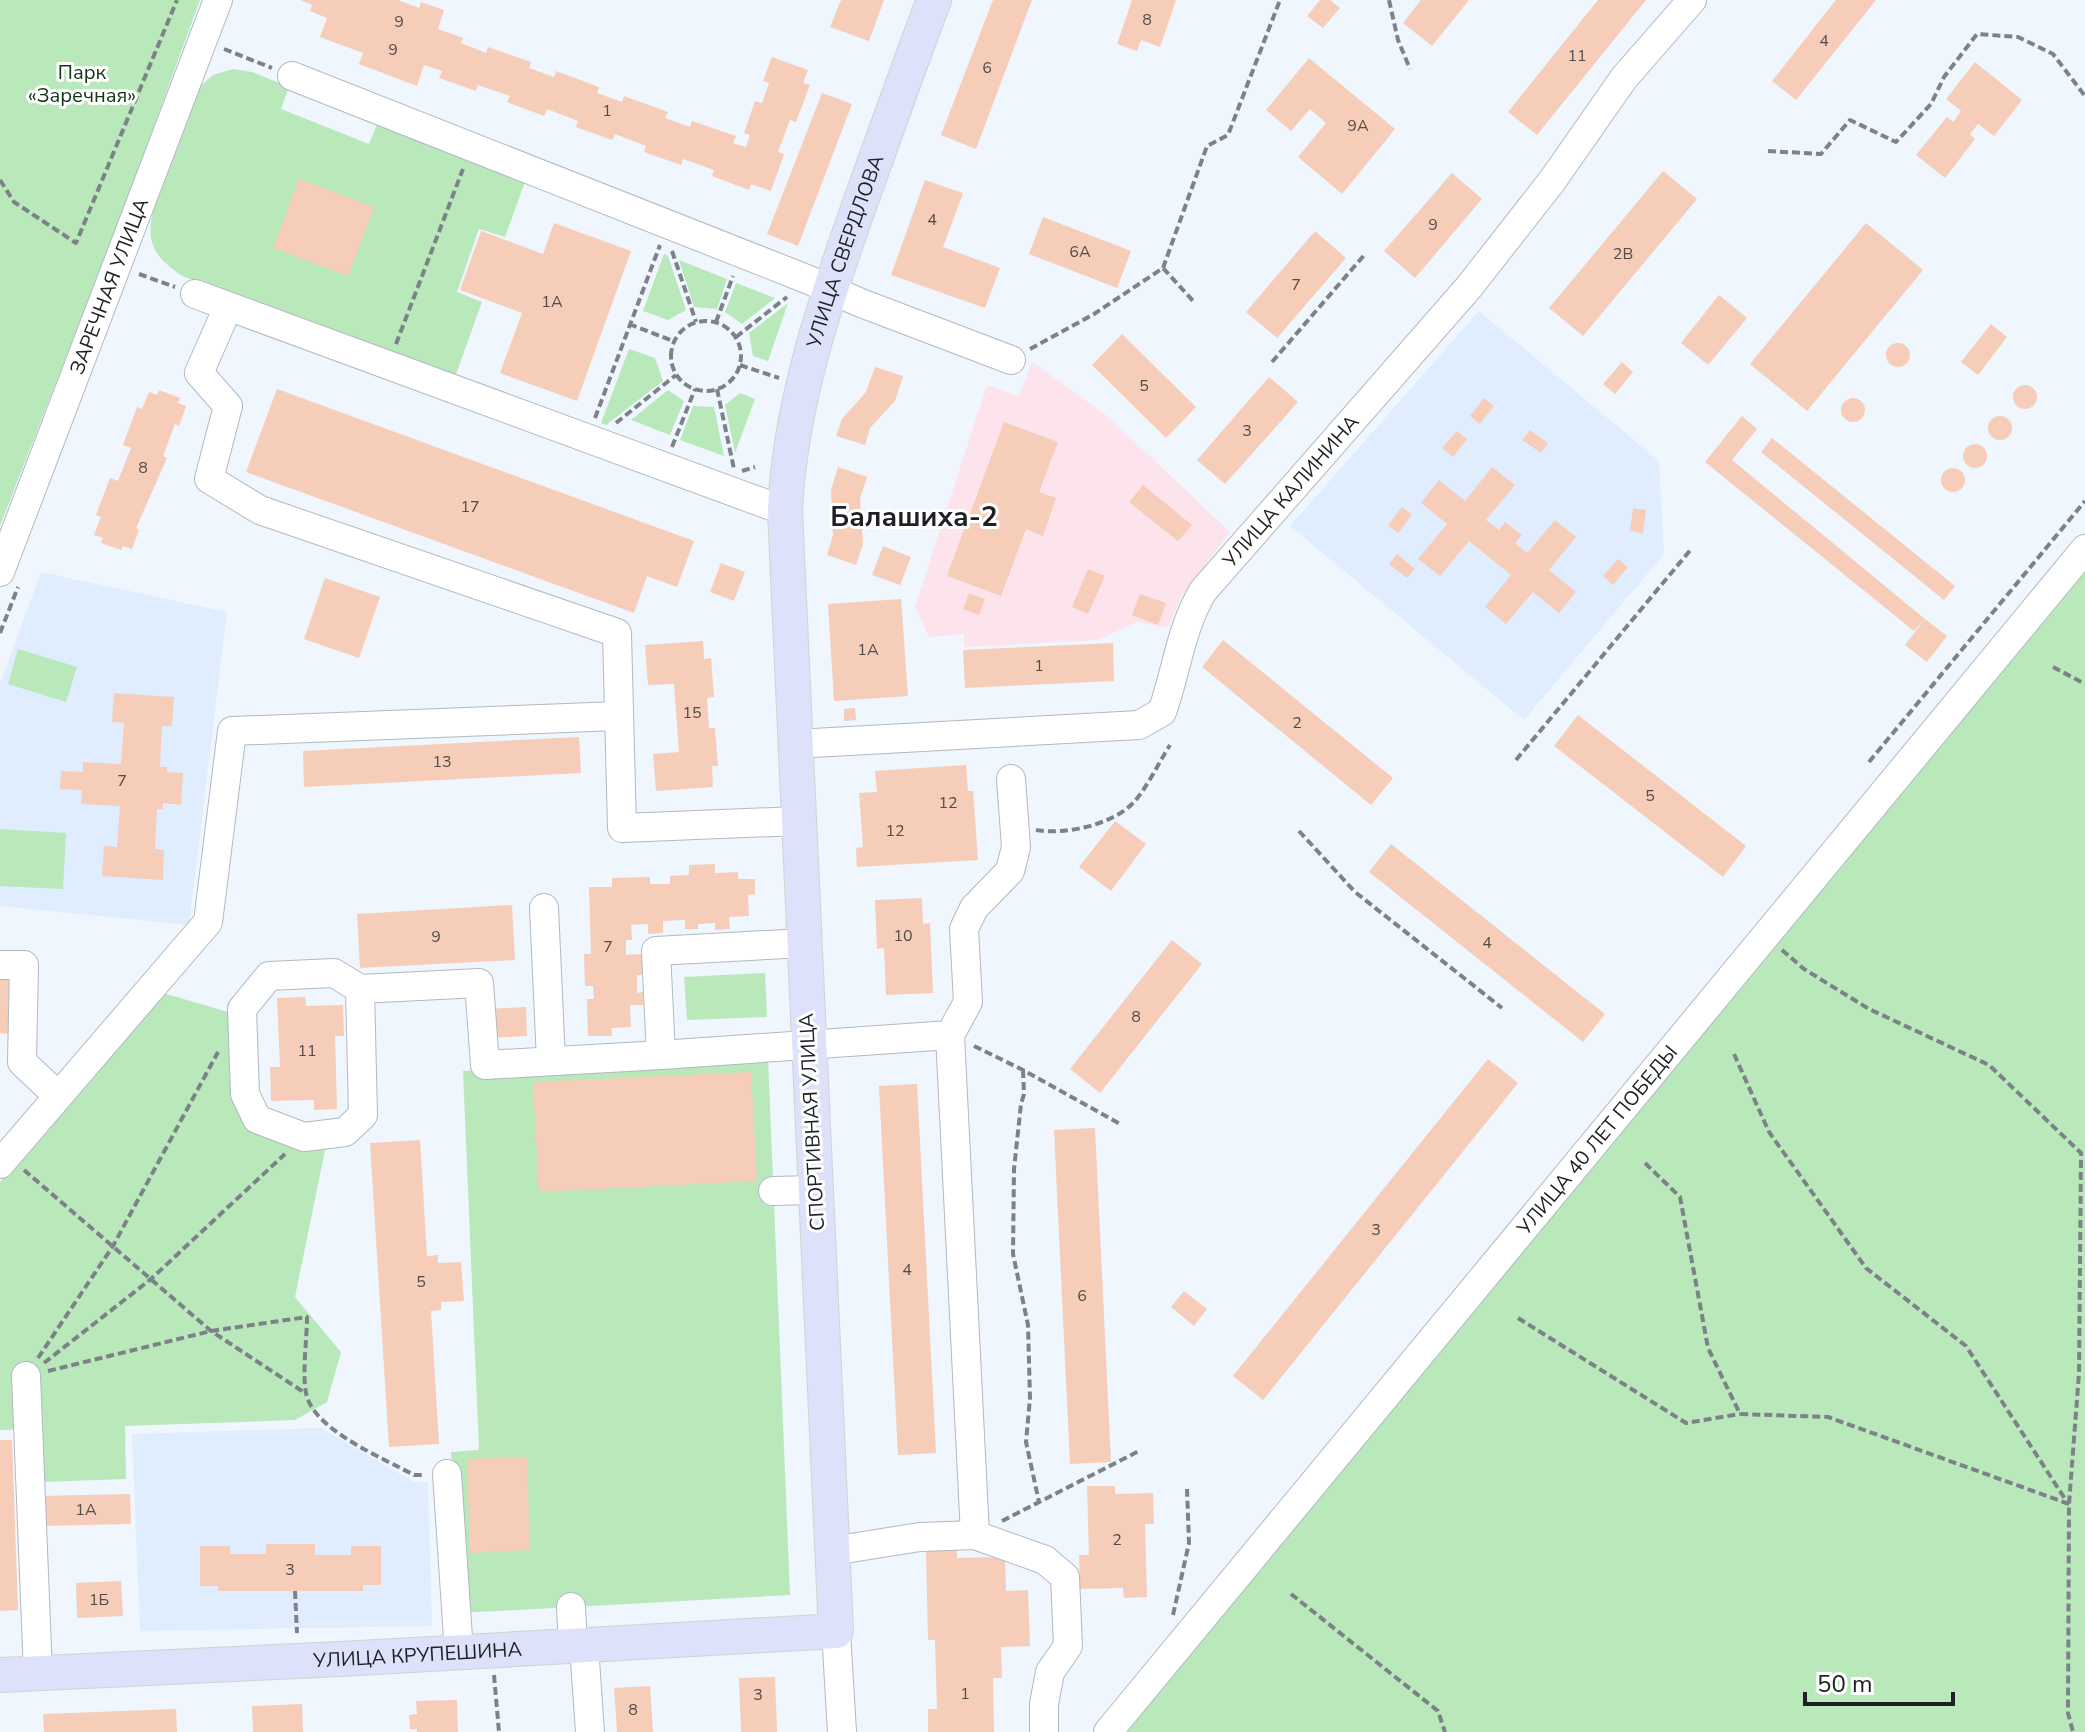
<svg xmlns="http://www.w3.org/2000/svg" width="2085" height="1732" viewBox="0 0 2085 1732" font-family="'Nunito Sans',sans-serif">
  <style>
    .commercial { fill: #fce3ec }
    .built { fill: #e0edfe }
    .green { fill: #b9e8bb }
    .building { fill: #f6cdb9 }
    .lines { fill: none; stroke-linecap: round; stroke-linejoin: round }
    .minor-casing { stroke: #b1b9c2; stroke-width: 30 }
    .major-casing { stroke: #d2d2d3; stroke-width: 36 }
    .path { stroke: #7d8288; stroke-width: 4; stroke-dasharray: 8 4; stroke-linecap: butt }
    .minor { stroke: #fff; stroke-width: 28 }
    .major { stroke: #dde1f9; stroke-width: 34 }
    .labels { text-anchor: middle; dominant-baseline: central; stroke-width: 6; stroke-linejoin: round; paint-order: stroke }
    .number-label { font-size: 16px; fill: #534b49 }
    .park-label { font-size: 20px; fill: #103514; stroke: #fff }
    .street-label { font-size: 20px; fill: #1d2024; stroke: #fff }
    .district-label { font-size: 28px; font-weight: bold; fill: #1d2024; stroke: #fff }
  </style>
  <rect width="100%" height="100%" fill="#eff6fe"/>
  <path class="commercial" d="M1032,362L1107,416L1230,532L1180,599L1168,628L1137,622L1098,640L964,647V634L929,637L915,607L987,385L1019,396Z"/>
  <path class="built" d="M1479,311L1659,461L1664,554L1524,720L1290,526Z
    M41,572L227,612L189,925L0,906V684Z
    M321,1428L414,1482H428L432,1626L140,1631L132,1434Z"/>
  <path class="green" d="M0,0H200L124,208L0,526Z
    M233,69L252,72L289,87L281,109L369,144L378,122L525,182L505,237L479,229L457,292L482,302L455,377L182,276C168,266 154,256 151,238C146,208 185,122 197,89L213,75Z
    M664,254L668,256L686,310L668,320L643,311Z
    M679,260L727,279L717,309L694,307Z
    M736,283L775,298L742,324L725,312Z
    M788,303L768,361L753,356L749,333Z
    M629,349L655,358L663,381L606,425L601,423Z
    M668,390L684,401L670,435L631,420Z
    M740,393L755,399L735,453L725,405Z
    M693,406L714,407L724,456L680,440Z
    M2085,561V1732H1125Z
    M18,649L77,667L66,702L8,684Z
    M0,829L66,833L63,889L0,886Z
    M765,973L767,1017L687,1020L684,977Z
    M163,993L228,1012L231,1094L249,1128L301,1149L325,1150L295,1297L341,1352L327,1402L295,1420L125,1426L126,1479L40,1482L37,1429L0,1430V1182Z
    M768,1057L790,1595L461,1613L451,1452L479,1450L463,1071Z"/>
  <path class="building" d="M300,0H398L419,8L421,2L444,10L438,29L463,38L461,43L486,53L488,47L531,62L529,68L554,77L556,71L599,87L597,93L622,102L624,96L668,112L665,118L690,127L692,121L736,136L733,143L746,147L750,135L744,133L755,101L762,103L769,83L763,81L772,57L808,70L803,83L810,85L796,122L790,120L778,152L784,154L771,191L751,184L749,190L712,176L714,170L683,159L681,165L644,152L646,146L615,134L612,140L576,127L578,121L547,109L544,116L507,102L510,96L478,85L476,91L439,78L442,71L424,65L417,86L359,64L363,53L320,37L327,18L310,11L312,5Z
    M841,0H884L869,41L830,27Z
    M993,0H1032L976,149L941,135Z
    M1132,0H1176L1160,47L1141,40L1137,51L1117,44Z
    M1320,0H1330L1340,8L1323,28L1307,16Z
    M1421,0H1469L1432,46L1403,23Z
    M1598,0H1646L1537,135L1508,112Z
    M1836,0H1876L1796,100L1772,81Z
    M1309,58L1395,129L1342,194L1298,157L1326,123L1310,109L1291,131L1266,110Z
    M1975,62L2022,100L1994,136L1978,124L1970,134L1975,139L1945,178L1916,155L1947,117L1953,122L1961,111L1946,99Z
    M822,93L852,104L798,246L767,234Z
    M1663,171L1697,199L1583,336L1549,308Z
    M1452,173L1482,199L1415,278L1384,251Z
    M299,179L374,207L348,276L273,248Z
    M925,180L963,193L943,247L1000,268L985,308L891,275Z
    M1043,217L1131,251L1117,288L1029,254Z
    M554,223L631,251L577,401L500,373L522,313L460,290L481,231L543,254Z
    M1866,223L1923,270L1807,411L1750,364Z
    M1315,231L1346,258L1277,338L1246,312Z
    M1719,295L1747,318L1708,365L1681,343Z
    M1991,324L2007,337L1978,375L1961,362Z
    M1122,334L1196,407L1166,438L1092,365Z
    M1886 355a12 12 0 1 1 24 0a12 12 0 1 1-24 0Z
    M1622,362L1633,372L1615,394L1603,384Z
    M875,367L903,376L895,401L870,428L865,445L836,436L842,419L866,392Z
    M1269,377L1298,402L1225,484L1197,460Z
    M2013 397a12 12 0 1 1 24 0a12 12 0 1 1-24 0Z
    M277,389L694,541L677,587L647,576L634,613L246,472Z
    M159,390L180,398L178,403L186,406L179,426L175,424L163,456L167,458L136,528L139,530L132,549L123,546L121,550L101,543L103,538L94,535L101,517L96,515L110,478L118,481L131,448L123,445L137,407L142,409L149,392L157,395Z
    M1484,398L1494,406L1480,424L1470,416Z
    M1841 410a12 12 0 1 1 24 0a12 12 0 1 1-24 0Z
    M1742,416L1757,429L1732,460L1925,619L1914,631L1705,462Z
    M1988 428a12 12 0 1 1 24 0a12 12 0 1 1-24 0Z
    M1004,422L1058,442L1039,492L1056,498L1043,536L1026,529L1001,596L947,576Z
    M1530,430L1548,443L1541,453L1522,440Z
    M1457,431L1467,439L1453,457L1442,448Z
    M1772,438L1955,586L1944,600L1761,452Z
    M1963 456a12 12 0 1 1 24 0a12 12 0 1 1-24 0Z
    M838,467L867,477L860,499L863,544L856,565L827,555L833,535L831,490Z
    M1492,467L1515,485L1486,520L1499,530L1505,522L1522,535L1515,543L1527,553L1555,520L1576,537L1549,570L1576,592L1559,613L1533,592L1506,624L1485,607L1511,575L1469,541L1440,576L1418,559L1447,524L1421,503L1439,480L1465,501Z
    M1941 480a12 12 0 1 1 24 0a12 12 0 1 1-24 0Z
    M1143,485L1192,525L1178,541L1129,502Z
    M1402,507L1412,515L1398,533L1388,525Z
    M1633,508L1646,510L1643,533L1630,531Z
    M883,546L911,557L900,585L872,575Z
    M1397,554L1415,569L1407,578L1389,564Z
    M1618,559L1628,567L1613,585L1603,576Z
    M721,563L745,572L734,601L710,592Z
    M1088,569L1105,576L1088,614L1072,607Z
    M325,578L380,597L359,658L304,639Z
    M969,593L985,599L979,615L963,609Z
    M1140,594L1166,603L1158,625L1132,615Z
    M901,599L908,696L834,701L828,604Z
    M1925,619L1947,636L1927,662L1905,645Z
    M1223,640L1393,778L1371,805L1202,667Z
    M703,641L704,659L711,658L714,697L707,698L709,728H715L718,766H712L713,787L656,791L653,754L679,752L674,684L648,685L645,645Z
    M1113,643L1114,681L965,688L963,650Z
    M114,693L174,697L172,726H162L160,767H167V772L183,773L181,805L163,803V809H157L155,849L164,850L163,880L102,876L104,846L117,847L120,806L81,804L82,790L60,789L61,771L83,772V762L121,764L124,723L112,722Z
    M855,708L856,720L844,721V709Z
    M1578,715L1746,846L1723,877L1554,746Z
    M579,737L581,773L304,787L303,751Z
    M966,765L968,791H973L978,860L857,867L856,848L863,847L859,793L877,792L875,771Z
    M1115,821L1146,844L1111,891L1079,867Z
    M1391,844L1605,1014L1583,1042L1369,872Z
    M715,864V873L738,872V879H755V894L748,895L749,916L729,917L730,929L715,930V923L698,924V929H685V920L663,921V933L648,934V924L631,925L632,940H626V955L642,954V975H637V993L643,992V1005H630L631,1027L611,1028L612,1036H588L587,999H594L593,986H585L584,954H591L589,887H612V878L650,877V884H670V876L689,875V865Z
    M922,898L923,924L930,923L933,993L886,995L884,948L877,949L875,900Z
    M512,905L515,960L360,968L357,914Z
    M1172,940L1202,964L1100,1093L1070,1069Z
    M0,978H9L8,1034L0,1033Z
    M305,997L306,1006L343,1005L344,1036H335L337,1109L314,1110V1100L271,1101L270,1067H280L277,998Z
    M526,1007L527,1036L487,1038L485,1009Z
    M1488,1059L1518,1083L1263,1400L1233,1376Z
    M751,1072L757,1181L539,1192L533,1082Z
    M917,1084L936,1453L898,1455L879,1086Z
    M1095,1128L1111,1462L1070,1464L1054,1130Z
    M420,1140L427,1256L438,1255V1263L461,1262L464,1301L441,1302V1310L431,1311L439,1444L389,1447L370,1143Z
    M1184,1291L1207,1309L1194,1326L1171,1307Z
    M0,1440H12L18,1610L0,1611Z
    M527,1457L530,1550L470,1553L467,1459Z
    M1087,1486H1115V1494L1153,1493L1154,1524H1145L1147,1597L1124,1598L1123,1588L1080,1589L1079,1555H1089Z
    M130,1494L131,1524L42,1526L41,1496Z
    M266,1544H315V1555H351V1546H381V1585H363V1591H218V1586H200V1546H230V1554H266Z
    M957,1550V1558L1005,1557L1006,1591L1028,1590L1030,1646L1001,1647L1002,1678H993L994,1732H928V1709H937L935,1640H928L926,1551Z
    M121,1581L123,1616L77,1618L76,1583Z
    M775,1677L777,1732H741L739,1678Z
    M650,1686L653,1732H617L614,1688Z
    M457,1700L458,1732H417V1729H410L409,1715L417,1714L416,1701Z
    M302,1704L303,1732H253L252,1706Z
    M176,1709L177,1732H44L43,1714Z"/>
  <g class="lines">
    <defs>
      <g id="minor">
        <path d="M292,76L809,280L861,303L1011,360"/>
        <path d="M195,294L785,511"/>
        <path d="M228,307L199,373L228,406L209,479L260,510L617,633L622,828L798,821"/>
        <path id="s1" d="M0,572L218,0"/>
        <path id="s2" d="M795,744L1139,725L1162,712C1177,670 1180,630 1203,591L1469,287L1552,181L1624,78L1692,0"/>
        <path d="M544,908L551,1061"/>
        <path d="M803,943L656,951L661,1055L950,1035L968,1002L964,929L974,908L1010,871L1016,847L1011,779"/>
        <path d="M0,965H24L22,1062L58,1096"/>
        <path d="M334,973L360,989L363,1115L345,1132L304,1137L257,1119L245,1094L242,1009L269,976Z"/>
        <path d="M360,989L479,983L485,1065L661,1055"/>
        <path d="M950,1035L975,1535"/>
        <path d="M0,1164L208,922L232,731L618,716"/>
        <path d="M773,1191L815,1190"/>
        <path d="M26,1376L38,1673"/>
        <path d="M447,1474L459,1653"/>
        <path d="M832,1551L920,1537L975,1535L1045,1560L1065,1577L1068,1646L1050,1672L1044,1704V1732"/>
        <path d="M571,1607L573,1647"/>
        <path d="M836,1631L842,1732"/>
        <path d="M584,1646L590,1732"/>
        <path id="s3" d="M1108,1732L2085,549"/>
      </g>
      <g id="major">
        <path id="s4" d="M0,1675L341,1659L836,1631L785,511C790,405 824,305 859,206C884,137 908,68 934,0"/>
      </g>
    </defs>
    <use href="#minor" class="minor-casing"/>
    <use href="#major" class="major-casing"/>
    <path class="path" d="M1389,0L1398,40L1410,69
      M224,49L272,68
      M1768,151L1821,154L1850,120L1896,142L1931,104L1944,77L1977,34L2018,37L2053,54L2085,96
      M0,180L14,202L76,243L177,0
      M672,251L696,322
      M1163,268L1207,146L1228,135L1280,0
      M139,274L175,287
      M671 356a35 35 0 1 1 70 0a35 35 0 1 1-70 0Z
      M716,322L733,276
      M629,324L673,341
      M736,337L787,297
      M396,344L463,169
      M1030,349L1094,314L1163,268L1195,303
      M1272,362L1366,253
      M740,365L779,378
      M717,389L734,469
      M595,418L660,245
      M616,423L676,375
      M672,447L695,389
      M742,471L755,467
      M0,633L18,587
      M2053,667L2085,684
      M1516,760L1692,548
      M1869,762L2085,501
      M1036,830C1065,835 1111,825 1132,804C1146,790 1159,762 1170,745
      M1299,831L1355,892L1502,1008
      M1782,950L1804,969L1869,1009L1989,1065L2081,1153L2079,1373L2069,1504L2068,1713L2073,1732
      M974,1046L1023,1070L1122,1125
      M1734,1054L1769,1132L1866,1268L1966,1346L2067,1502
      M1023,1070L1024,1094L1021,1104L1014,1169L1013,1254L1028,1325L1030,1398L1026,1442L1039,1502
      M1645,1163L1680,1197L1708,1348L1740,1414L1828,1417L2069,1504
      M24,1170L211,1331L305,1393
      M1518,1318L1686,1423L1740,1414
      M38,1358L113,1246L218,1052
      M44,1363L151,1279L285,1154
      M48,1371L211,1331L307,1317C307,1340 302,1372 306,1393C313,1430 383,1458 414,1475H425
      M1002,1521L1139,1451
      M295,1591L297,1633
      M1291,1594L1438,1711L1445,1732
      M1173,1615L1189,1543L1187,1489
      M494,1675L499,1732"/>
    <use href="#minor" class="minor"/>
    <use href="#major" class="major"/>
  </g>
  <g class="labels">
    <g class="number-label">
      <text x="1147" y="20">8</text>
      <text x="399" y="22">9</text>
      <text x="1824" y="41">4</text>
      <text x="393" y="50">9</text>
      <text x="1577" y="56">11</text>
      <text x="987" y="68">6</text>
      <text x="607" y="111">1</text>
      <text x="1358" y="126">9А</text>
      <text x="932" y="220">4</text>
      <text x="1433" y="225">9</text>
      <text x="1080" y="252">6А</text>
      <text x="1623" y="254">2В</text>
      <text x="1296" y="285">7</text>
      <text x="552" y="302">1А</text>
      <text x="1144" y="386">5</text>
      <text x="1247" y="431">3</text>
      <text x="143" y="468">8</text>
      <text x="470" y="507">17</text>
      <text x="868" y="650">1А</text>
      <text x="1039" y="666">1</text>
      <text x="692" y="713">15</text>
      <text x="1297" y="723">2</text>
      <text x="442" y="762">13</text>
      <text x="122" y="781">7</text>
      <text x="1650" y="796">5</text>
      <text x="948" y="803">12</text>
      <text x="895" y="831">12</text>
      <text x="903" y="936">10</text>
      <text x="436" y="937">9</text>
      <text x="1487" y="943">4</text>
      <text x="608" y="947">7</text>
      <text x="1136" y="1017">8</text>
      <text x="307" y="1051">11</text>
      <text x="1376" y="1230">3</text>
      <text x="907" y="1270">4</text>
      <text x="421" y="1282">5</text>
      <text x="1082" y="1296">6</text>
      <text x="86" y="1510">1А</text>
      <text x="1117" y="1540">2</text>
      <text x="290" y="1570">3</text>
      <text x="99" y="1600">1Б</text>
      <text x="965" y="1694">1</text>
      <text x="758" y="1695">3</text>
      <text x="633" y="1710">8</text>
    </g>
    <g class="park-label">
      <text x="82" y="72">Парк<tspan x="82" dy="23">«Заречная»</tspan></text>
    </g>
    <g class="street-label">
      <text stroke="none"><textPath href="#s4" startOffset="2226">УЛИЦА СВЕРДЛОВА</textPath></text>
      <text stroke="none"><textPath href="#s1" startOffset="306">ЗАРЕЧНАЯ УЛИЦА</textPath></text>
      <text stroke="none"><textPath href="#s2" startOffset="632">УЛИЦА КАЛИНИНА</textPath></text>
      <text transform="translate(812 1122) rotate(-93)">СПОРТИВНАЯ УЛИЦА</text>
      <text stroke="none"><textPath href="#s3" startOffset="768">УЛИЦА 40 ЛЕТ ПОБЕДЫ</textPath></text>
      <text stroke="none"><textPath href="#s4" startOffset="418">УЛИЦА КРУПЕШИНА</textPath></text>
    </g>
    <g class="district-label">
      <text x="914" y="517">Балашиха-2</text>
    </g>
  </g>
  <path d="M1805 1692v12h148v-12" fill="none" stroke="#1d2024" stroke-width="4"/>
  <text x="1817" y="1692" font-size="24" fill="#1d2024" stroke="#ffffff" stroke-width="6" paint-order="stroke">50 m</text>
</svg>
